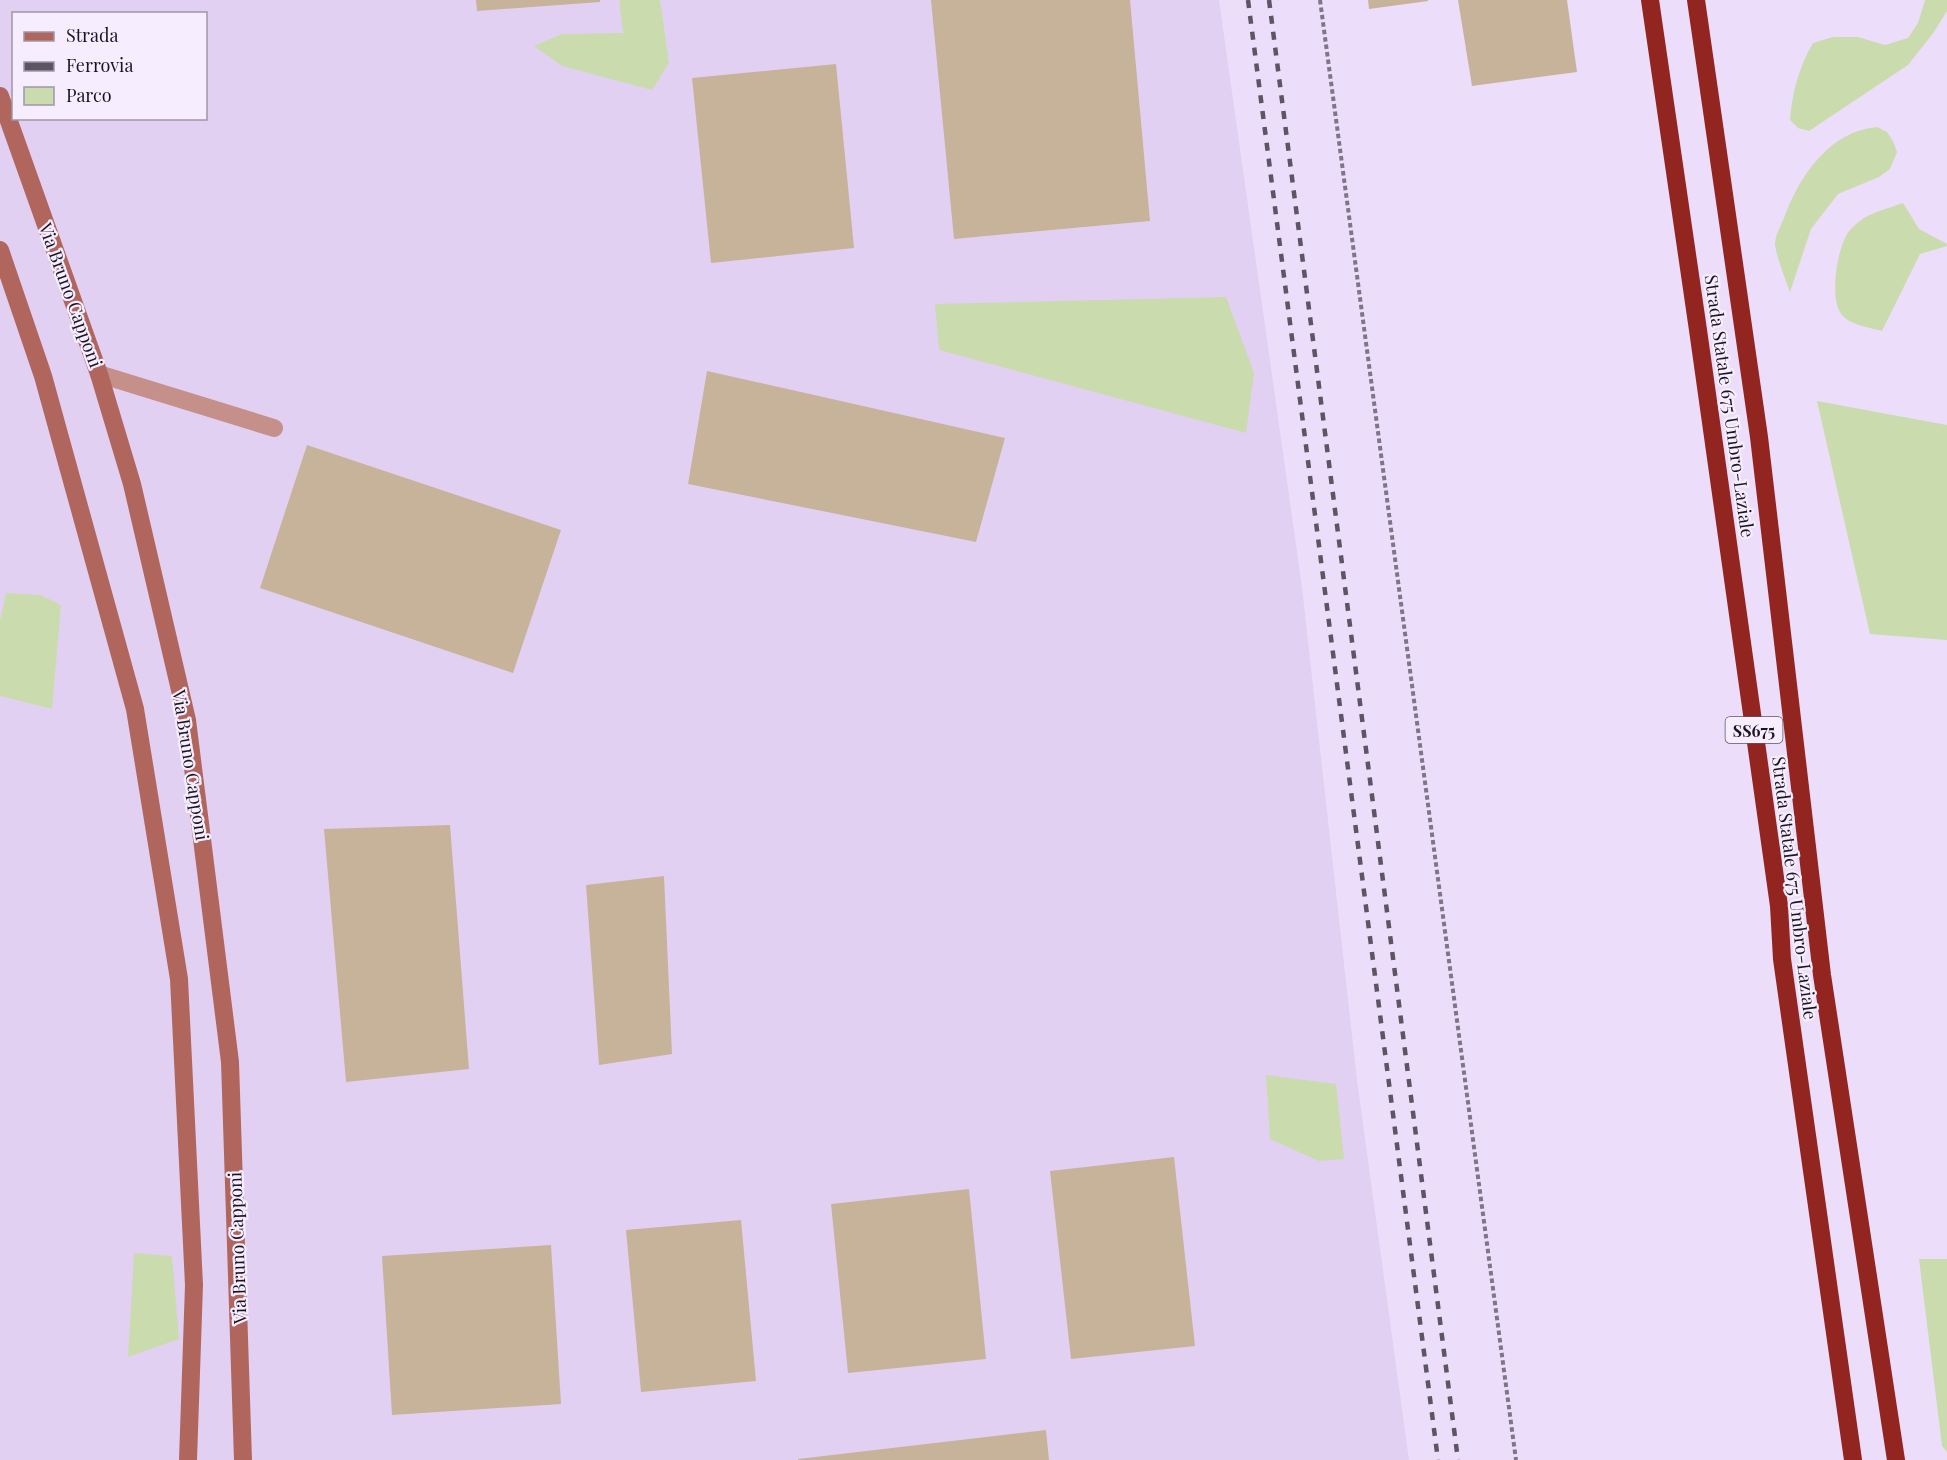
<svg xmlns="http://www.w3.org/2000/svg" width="1947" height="1460" viewBox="0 0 1947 1460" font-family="'Playfair Display',serif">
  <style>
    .built { fill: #e2d0f3; fill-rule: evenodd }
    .green { fill: #cadbae }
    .building { fill: #c7b39a }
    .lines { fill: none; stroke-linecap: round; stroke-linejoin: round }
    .path { stroke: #7e7587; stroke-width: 4; stroke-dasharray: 4.5 3; stroke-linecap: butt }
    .lane { stroke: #c59089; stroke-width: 18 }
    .secondary { stroke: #b1665d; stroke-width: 18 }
    .highway { stroke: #922520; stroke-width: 18 }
    .rail { stroke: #5c5564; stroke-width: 4.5; stroke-dasharray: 8 8; stroke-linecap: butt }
    .labels { text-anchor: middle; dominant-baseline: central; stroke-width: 4.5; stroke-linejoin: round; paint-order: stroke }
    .shield { fill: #f6edff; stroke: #5c5662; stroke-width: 1.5 }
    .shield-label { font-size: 16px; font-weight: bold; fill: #1a151e }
    .street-label { font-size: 18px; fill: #1a151e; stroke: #f6edff }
  </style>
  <rect width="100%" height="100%" fill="#ecdefa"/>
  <path class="built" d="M0,0H1219L1302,587L1357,1080L1409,1460H0ZM14,14H206V118H14Z"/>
  <path class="green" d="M619,0H660L669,63L652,90L562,66L534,46L562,34L623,33Z
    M1925,0H1947V11L1934,32L1908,65L1809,131L1798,128L1790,120C1792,93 1799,67 1813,43L1833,37H1858L1885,45L1908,38L1918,23Z
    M1877,127L1887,132L1893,141L1897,152L1890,169L1879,177L1838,194L1811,229L1790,292C1786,280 1776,256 1775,244C1775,236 1781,225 1784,218C1799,177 1829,131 1877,127Z
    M1903,203L1919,229L1947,244V246L1920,254L1882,331C1869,327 1847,325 1840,312C1830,295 1837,251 1847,234C1849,230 1856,224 1860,221C1871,212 1890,208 1903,203Z
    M1226,297L1254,373L1246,433L939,350L935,304Z
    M1817,401L1947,425V640L1870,634Z
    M6,593L41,595L61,605L52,709L0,696V621Z
    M1266,1075L1336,1084L1344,1159L1319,1161L1270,1139Z
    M134,1253L172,1256L179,1339L128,1357Z
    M1919,1259H1947V1452L1942,1446Z"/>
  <path class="building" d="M476,0H600V2L477,11Z
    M931,0H1130L1150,221L954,239Z
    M1368,0H1428V1L1369,9Z
    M1458,0H1567L1577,72L1472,86Z
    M836,64L854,248L711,263L692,78Z
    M707,371L1005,438L976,542L688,484Z
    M307,445L561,530L513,673L260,588Z
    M450,825L469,1069L346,1082L324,829Z
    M664,876L672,1054L599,1065L586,885Z
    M1174,1157L1195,1346L1071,1359L1050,1171Z
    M969,1189L986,1359L848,1373L831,1204Z
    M741,1220L756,1381L641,1392L626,1230Z
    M551,1245L561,1404L392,1415L382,1256Z
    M1046,1430L1049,1460H798V1459Z"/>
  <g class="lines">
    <path class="path" d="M1320,0L1516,1460"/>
    <path class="lane" d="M99,374L274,428"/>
    <path class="secondary" d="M0,96L99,374L132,484L187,720L230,1062L243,1460
      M0,250L43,376L135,709L179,979L194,1285L188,1460"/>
    <path class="highway" d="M1650,0L1698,330L1779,906L1782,959L1853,1460
      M1696,0L1759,437L1822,975L1896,1460"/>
    <path class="rail" d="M1248,0L1438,1460
      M1269,0L1458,1460"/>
  </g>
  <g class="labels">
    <rect class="shield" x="1725.5" y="717" width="57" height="26" rx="4.5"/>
    <g class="shield-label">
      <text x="1754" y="730">SS675</text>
    </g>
    <g class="street-label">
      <text transform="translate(71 295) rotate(70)">Via Bruno Capponi</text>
      <text transform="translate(1730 406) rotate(82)">Strada Statale 675 Umbro-Laziale</text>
      <text transform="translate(191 765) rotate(81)">Via Bruno Capponi</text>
      <text transform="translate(1795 888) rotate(83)">Strada Statale 675 Umbro-Laziale</text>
      <text transform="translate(237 1248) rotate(-92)">Via Bruno Capponi</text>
    </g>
  </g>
  <rect x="12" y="12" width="195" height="108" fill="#f6edff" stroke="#9e97a5" stroke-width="1.5"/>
  <rect x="24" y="32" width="30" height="9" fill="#b1665d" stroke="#9e97a5" stroke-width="1.5"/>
  <text x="66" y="42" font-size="18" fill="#1a151e">Strada</text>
  <rect x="24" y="62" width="30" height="9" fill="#5c5564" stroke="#9e97a5" stroke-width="1.5"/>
  <text x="66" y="72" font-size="18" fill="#1a151e">Ferrovia</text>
  <rect x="24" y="87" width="30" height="18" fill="#cadbae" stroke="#9e97a5" stroke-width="1.5"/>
  <text x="66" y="102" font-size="18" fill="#1a151e">Parco</text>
</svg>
